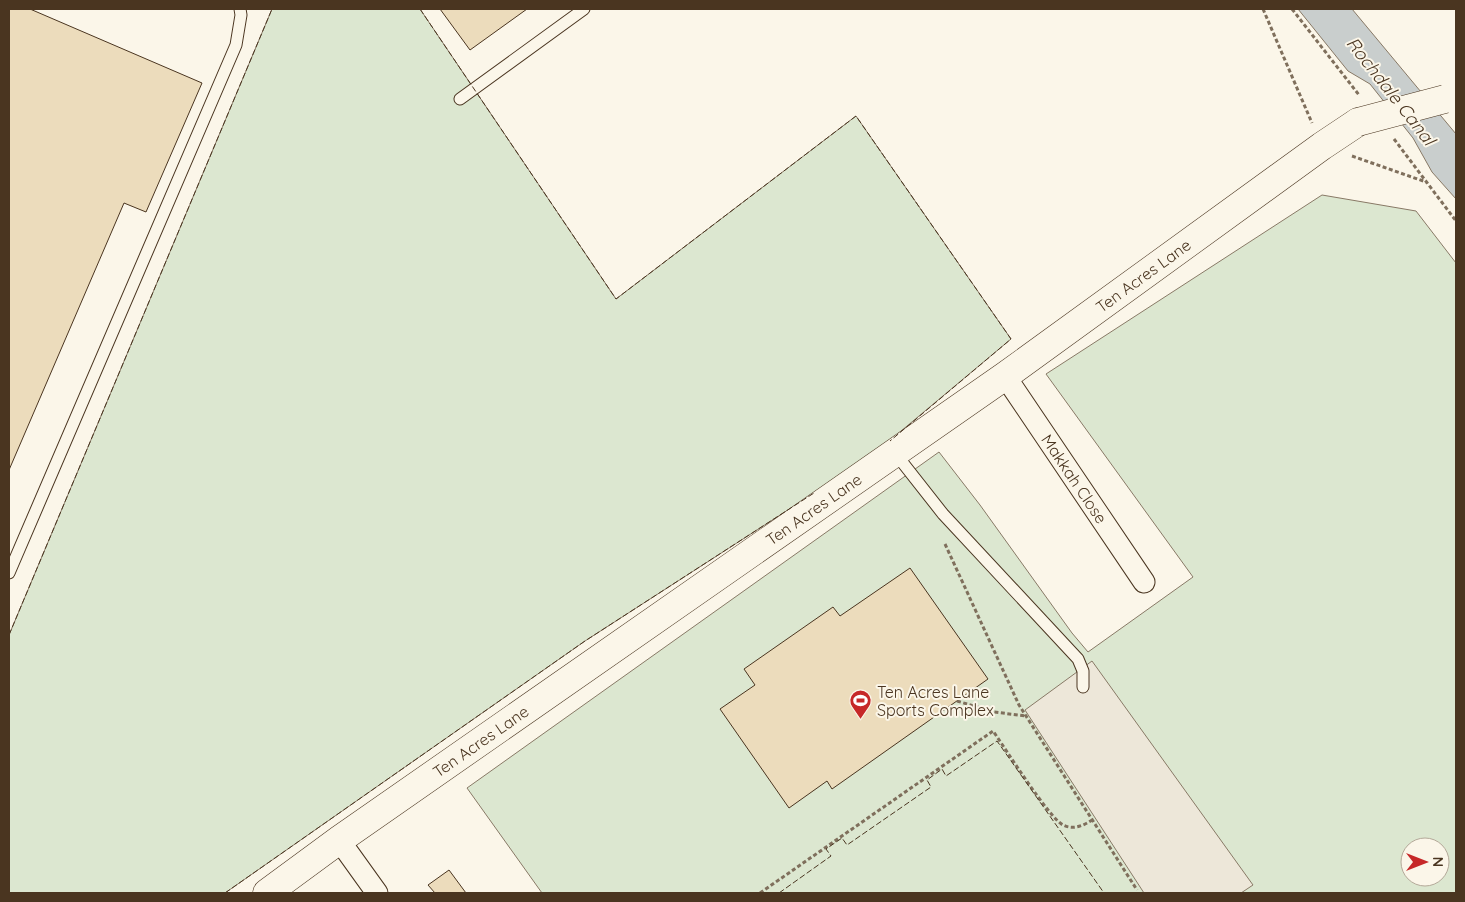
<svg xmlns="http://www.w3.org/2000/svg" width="1465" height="902" viewBox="0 0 1465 902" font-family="Quicksand,sans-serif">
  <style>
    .green { fill: #dce7d0; stroke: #887966; fill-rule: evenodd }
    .parking { fill: #ede7d9; stroke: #887966 }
    .water { fill: #c9cecd; stroke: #887966 }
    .building { fill: #ecdcbc; stroke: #4a3520 }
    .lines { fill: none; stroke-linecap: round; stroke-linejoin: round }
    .lane-casing { stroke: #4a3520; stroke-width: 13 }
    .street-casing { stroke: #4a3520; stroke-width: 23 }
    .secondary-casing { stroke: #4a3520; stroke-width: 29 }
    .path { stroke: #7f6f5c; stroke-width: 3; stroke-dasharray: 4 2.5; stroke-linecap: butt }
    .lane { stroke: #fbf6e9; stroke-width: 11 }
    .street { stroke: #fbf6e9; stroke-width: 21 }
    .secondary { stroke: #fbf6e9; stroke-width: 28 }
    .secondary-bridge-casing { stroke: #4a3520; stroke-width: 29; stroke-linecap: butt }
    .secondary-bridge { stroke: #fbf6e9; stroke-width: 28 }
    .fence { stroke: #4a3520; stroke-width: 1; stroke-dasharray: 6 2.5; stroke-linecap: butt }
    .labels { text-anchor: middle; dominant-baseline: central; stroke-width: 4; stroke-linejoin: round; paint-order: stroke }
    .street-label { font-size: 16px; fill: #4a3520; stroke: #fbf6e9 }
    .poi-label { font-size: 16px; fill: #4a3520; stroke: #fbf6e9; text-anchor: start }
    .water-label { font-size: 18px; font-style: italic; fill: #4a3520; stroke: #fbf6e9 }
  </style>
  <rect width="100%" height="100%" fill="#fbf6e9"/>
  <path class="green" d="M272,9H420L616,299L856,116L1011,339L870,457L585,641L225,893H9V635Z
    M1322,195L1416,211L1456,263V893H542L467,788L939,452L980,505L1072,633L1088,652L1193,577L1046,374ZM1410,847H1440V877H1410Z"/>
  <path class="parking" d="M1092,661L1253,885L1241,893H1144L1025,710Z"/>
  <path class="water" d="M1298,9H1352L1456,134V199L1432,172L1413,138L1370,84L1348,71Z"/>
  <path class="building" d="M9,9H30L202,83L146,212L124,203L9,470Z
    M440,9H527L470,50Z
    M910,568L988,679L832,789L827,781L789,808L720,709L755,685L744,669L833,607L840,616Z
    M449,870L466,893H435L428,885Z"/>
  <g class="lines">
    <defs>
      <path id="lane" d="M460,99L584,9
        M895,453L943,514L1078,659L1083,671V687
        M9,573L236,45L241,15L240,9"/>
      <g id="street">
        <path id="s1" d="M1005,376L1144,582"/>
        <path d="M339,840L377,893"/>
      </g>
      <g id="secondary">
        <path id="s2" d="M267,893L339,840L1005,376L1322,146L1358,122"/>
      </g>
    </defs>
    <use href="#lane" class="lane-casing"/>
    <use href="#street" class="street-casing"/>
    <use href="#secondary" class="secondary-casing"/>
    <path class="path" d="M1263,9L1312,123
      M1292,9L1359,95
      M1394,139L1456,221
      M1352,156L1426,182
      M945,544L1019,705L1137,890
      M957,701L994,712L1026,716
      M760,893L993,731C1005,748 1049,818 1063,825C1073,830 1083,826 1092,820"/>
    <use href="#lane" class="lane"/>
    <use href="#street" class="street"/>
    <use href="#secondary" class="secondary"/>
    <defs>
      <path id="secondary-bridge" d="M1358,122L1445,99"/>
    </defs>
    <use href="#secondary-bridge" class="secondary-bridge-casing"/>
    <use href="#secondary-bridge" class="secondary-bridge"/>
    <path class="fence" d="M420,9L616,299L856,116L1011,339L890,441
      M9,635L272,9
      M225,893L585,641L814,493
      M779,893L831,856L826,849L842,838L847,845L931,787L927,780L942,769L946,776L997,741L1104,893"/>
  </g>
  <defs>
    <symbol id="stadium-pin" viewBox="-11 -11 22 30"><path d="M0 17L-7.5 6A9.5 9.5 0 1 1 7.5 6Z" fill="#c62828" stroke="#fbf6e9"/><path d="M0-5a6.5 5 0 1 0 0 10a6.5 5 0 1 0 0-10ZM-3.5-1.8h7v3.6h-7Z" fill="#fff"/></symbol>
  </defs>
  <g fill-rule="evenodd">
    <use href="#stadium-pin" x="848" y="688" width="25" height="34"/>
  </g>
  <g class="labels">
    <g class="street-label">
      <text stroke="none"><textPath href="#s2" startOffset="1072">Ten Acres Lane</textPath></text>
      <text stroke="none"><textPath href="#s1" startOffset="124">Makkah Close</textPath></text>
      <text stroke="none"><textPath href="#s2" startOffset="668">Ten Acres Lane</textPath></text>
      <text stroke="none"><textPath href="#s2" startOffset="262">Ten Acres Lane</textPath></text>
    </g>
    <g class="poi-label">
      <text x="877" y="692">Ten Acres Lane<tspan x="877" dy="18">Sports Complex</tspan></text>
    </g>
    <g class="water-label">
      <text transform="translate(1391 91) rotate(52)">Rochdale Canal</text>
    </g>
  </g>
  <rect width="1465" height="902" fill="none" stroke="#4a3520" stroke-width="20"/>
  <g transform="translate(1425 862) rotate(90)"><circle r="24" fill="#fbf6e9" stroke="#b4a999"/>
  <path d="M0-4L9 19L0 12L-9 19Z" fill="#c62828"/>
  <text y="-8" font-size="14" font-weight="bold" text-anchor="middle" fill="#4a3520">N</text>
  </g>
</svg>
